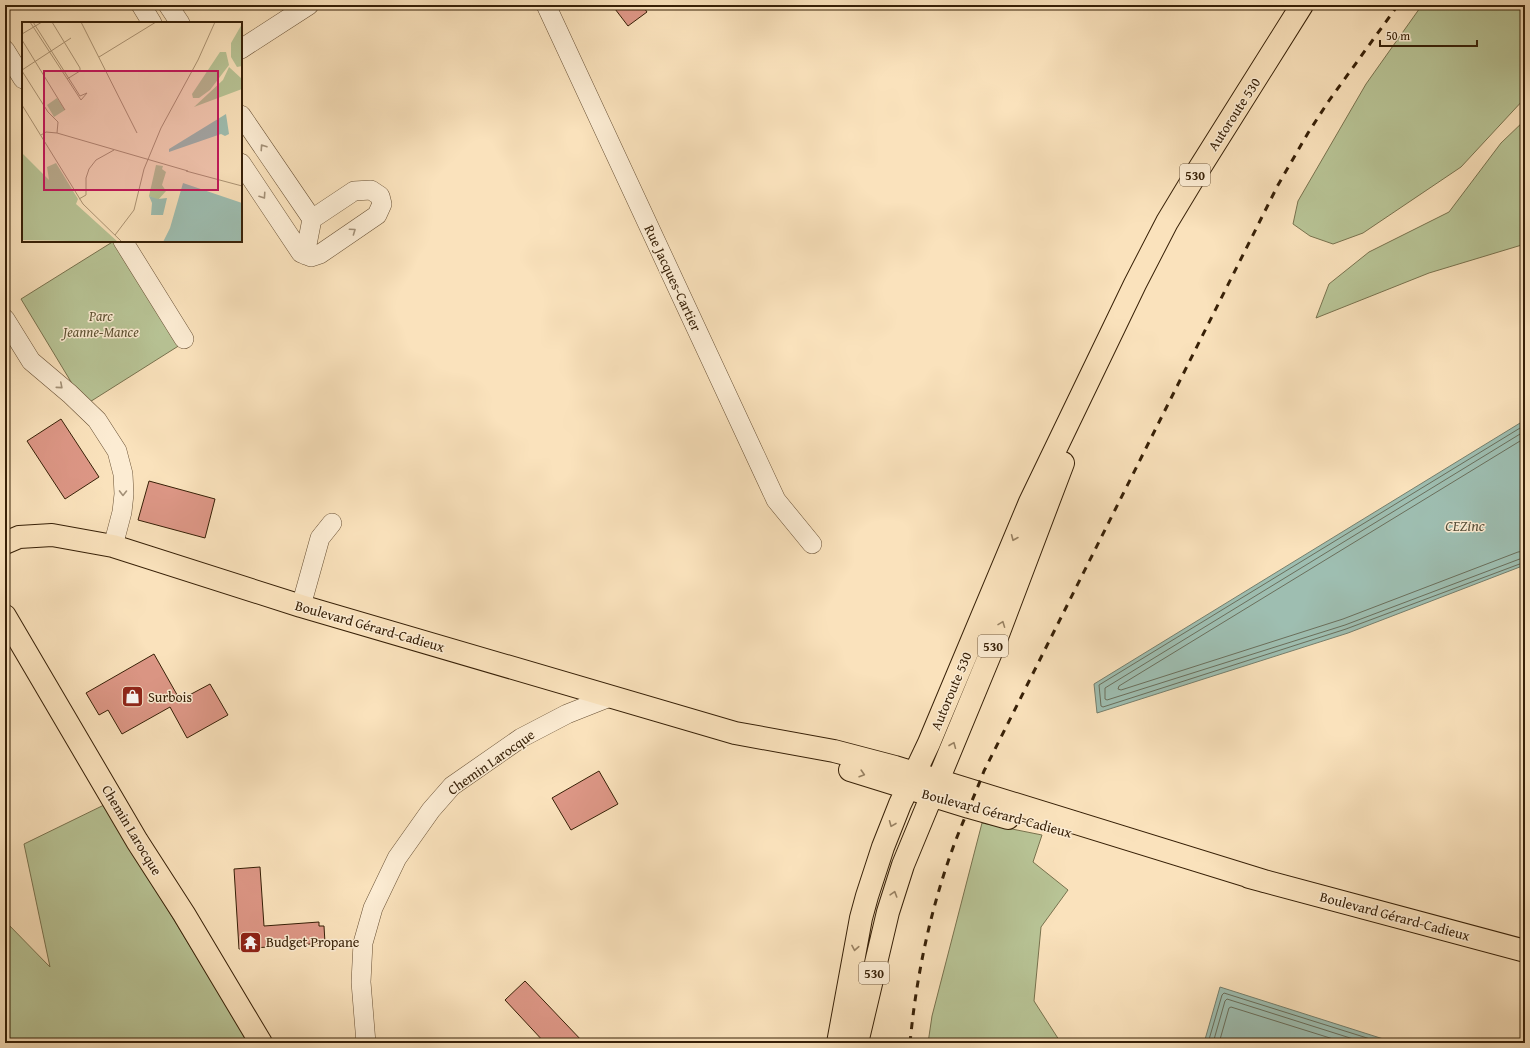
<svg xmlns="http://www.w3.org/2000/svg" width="1530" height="1048" viewBox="0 0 1530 1048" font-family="'Gentium Book Plus',serif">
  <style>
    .green { fill: #b8c496; stroke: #78724e }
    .water { fill: #9ebeb1; stroke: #757f6d }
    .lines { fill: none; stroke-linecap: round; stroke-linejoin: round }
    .shore { stroke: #6a6f5c; stroke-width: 1 }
    .building { fill: #dd9786; stroke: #372007 }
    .minor-casing { stroke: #685034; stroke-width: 20 }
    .major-casing { stroke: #372007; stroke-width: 24 }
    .highway-casing { stroke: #372007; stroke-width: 24 }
    .minor { stroke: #fcecd3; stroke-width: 19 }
    .major { stroke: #fae2bc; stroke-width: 22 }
    .highway { stroke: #fae2bc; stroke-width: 22 }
    .rail { stroke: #372007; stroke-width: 3; stroke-dasharray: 7 7; stroke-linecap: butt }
    .oneway { stroke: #a39077 }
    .oneway2 { stroke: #988162 }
    .labels { text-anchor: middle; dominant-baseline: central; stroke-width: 3; stroke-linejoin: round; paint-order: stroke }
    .shield { fill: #fcecd3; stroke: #725d44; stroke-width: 1 }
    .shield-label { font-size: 13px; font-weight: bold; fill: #372007 }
    .street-label { font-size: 14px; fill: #372007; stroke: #fcecd3 }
    .park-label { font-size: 14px; font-style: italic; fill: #5e5132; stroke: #fcecd3 }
    .poi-label { font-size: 14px; fill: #372007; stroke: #fcecd3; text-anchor: start }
    .water-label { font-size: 15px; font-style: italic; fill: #564f3a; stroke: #fcecd3 }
    .inset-road { fill: none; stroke: #ac9474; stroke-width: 1 }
    .view { fill: #c2185b; fill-opacity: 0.15; stroke: #c2185b; stroke-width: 2 }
    .inset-edge { fill: none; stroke: #372007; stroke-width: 2 }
  </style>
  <rect width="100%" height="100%" fill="#fae2bc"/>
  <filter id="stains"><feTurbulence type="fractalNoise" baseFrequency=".005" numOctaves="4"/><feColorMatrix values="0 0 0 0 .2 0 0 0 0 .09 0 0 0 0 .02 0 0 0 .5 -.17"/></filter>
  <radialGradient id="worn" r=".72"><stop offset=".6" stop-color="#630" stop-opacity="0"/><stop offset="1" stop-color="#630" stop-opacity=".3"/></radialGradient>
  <path class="green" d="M1422,5H1525V98L1461,167L1363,233L1333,244L1310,236L1293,224L1298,201L1366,84Z
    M1525,120V244L1429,273L1316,318L1329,284L1369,252L1449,212L1501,143Z
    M114,241L180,345L85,405L21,299Z
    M104,805L249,1043H5V921L50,967L24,844Z
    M982,823L1042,835L1033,862L1068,890L1041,927L1034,1001L1061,1043H928L932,1016Z"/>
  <path class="water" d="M1525,420V565L1348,633L1097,713L1094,684Z
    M1220,987L1396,1043H1204Z"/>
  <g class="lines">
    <path class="shore" d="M1525,425L1099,685L1101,706L1103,707L1346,629L1525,562
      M1525,431L1105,688V699L1107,700L1345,625L1525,557
      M1525,438L1119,686L1118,689L1121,690L1343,619L1518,552L1525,551
      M1208,1043L1222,995L1224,993L1383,1043
      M1213,1043L1225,1001L1227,999L1366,1043
      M1219,1043L1229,1008L1231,1007L1346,1043"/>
  </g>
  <path class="building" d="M612,5H642L647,12L628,26Z
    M61,419L99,477L65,499L27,441Z
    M149,481L215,499L205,538L138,520Z
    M154,654L180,700L210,684L228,715L187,738L170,707L122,734L108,710L99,715L86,693Z
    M599,771L618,804L571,830L552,798Z
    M260,867L264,926L319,922V926H324L325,943L239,949L234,869Z
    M525,981L584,1043H545L505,1000Z"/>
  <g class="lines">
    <defs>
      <path id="minor" d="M141,5L152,23
        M168,5L180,23
        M546,5L776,500L812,544
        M241,49L309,5
        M5,50L23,79
        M241,115L312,219L354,191L371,190L380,196L382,204L377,215L320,254L311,257L301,253L241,163
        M123,241L184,339
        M305,255L312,219
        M5,319L31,361L70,394L97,420L117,451L123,474L124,494L122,512L113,546
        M301,606L320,538L332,523
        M366,1043L361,982L363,943L373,908L397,858L431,810L452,786L521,738L567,714L610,697"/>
      <path id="major" d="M5,543L19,537L52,535L113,546L301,606L735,733L834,751L895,767L1264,881
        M5,616L137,841L184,914L261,1043
        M850,770L969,807L1008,818
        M1249,877L1525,951"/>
      <path id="highway" d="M838,1043L861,918L867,896L883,847L900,804L929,743L1030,502L1135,284L1167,222L1199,169L1302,5
        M857,1043L888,912L903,865L994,645L1063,463"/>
    </defs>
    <use href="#minor" class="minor-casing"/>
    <use href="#major" class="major-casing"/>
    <use href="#highway" class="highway-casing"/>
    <use href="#minor" class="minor"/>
    <use href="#major" class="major"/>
    <use href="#highway" class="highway"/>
    <path class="rail" d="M910,1043C916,979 929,916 950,856C960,827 973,800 984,771L1278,185L1308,133L1328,102L1398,5"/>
  </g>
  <defs><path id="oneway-chevron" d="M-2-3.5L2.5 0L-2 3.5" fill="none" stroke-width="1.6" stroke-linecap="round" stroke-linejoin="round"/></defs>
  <g class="oneway">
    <use href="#oneway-chevron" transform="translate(263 147) rotate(-124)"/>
    <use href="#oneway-chevron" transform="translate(263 196) rotate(56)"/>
    <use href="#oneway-chevron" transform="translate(353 231) rotate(-35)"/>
    <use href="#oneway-chevron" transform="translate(60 386) rotate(41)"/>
    <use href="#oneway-chevron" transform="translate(123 493) rotate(91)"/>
  </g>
  <g class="oneway2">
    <use href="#oneway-chevron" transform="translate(1014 538) rotate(113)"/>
    <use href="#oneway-chevron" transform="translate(1002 624) rotate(-69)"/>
    <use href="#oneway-chevron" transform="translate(953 745) rotate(-68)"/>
    <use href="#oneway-chevron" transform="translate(862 774) rotate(17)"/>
    <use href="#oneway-chevron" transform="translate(892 824) rotate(112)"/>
    <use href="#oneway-chevron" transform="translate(894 894) rotate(-73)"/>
    <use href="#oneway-chevron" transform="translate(855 948) rotate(100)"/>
  </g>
  <defs>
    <symbol id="shop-square" viewBox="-11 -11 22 22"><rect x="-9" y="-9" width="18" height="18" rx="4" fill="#8f2418" stroke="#fcecd3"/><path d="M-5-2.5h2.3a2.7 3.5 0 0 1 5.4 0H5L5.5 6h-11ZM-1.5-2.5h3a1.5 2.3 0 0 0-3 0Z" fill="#fff"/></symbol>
    <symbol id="temple-square" viewBox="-11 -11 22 22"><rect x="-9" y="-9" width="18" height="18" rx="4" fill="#8f2418" stroke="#fcecd3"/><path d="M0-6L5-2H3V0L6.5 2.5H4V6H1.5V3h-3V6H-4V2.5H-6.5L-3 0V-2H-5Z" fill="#fff"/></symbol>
  </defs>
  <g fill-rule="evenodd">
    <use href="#shop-square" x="120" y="684" width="25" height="25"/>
    <use href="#temple-square" x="238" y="930" width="25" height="25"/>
  </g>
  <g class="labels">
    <g class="shield">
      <rect x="1180" y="164" width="30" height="22" rx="3"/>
      <rect x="978" y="635" width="30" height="22" rx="3"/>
      <rect x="859" y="962" width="30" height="22" rx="3"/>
    </g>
    <g class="shield-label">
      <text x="1195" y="175">530</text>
      <text x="993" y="646">530</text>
      <text x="874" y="973">530</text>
    </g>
    <g class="street-label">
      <text transform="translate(1234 114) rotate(-57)">Autoroute 530</text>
      <text transform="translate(673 278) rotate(65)">Rue Jacques-Cartier</text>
      <text transform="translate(370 626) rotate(16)">Boulevard Gérard-Cadieux</text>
      <text transform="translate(951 691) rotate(-67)">Autoroute 530</text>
      <text transform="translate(491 762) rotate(-35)">Chemin Larocque</text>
      <text transform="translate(997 813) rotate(15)">Boulevard Gérard-Cadieux</text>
      <text transform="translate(132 830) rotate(59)">Chemin Larocque</text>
      <text transform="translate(1395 916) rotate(15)">Boulevard Gérard-Cadieux</text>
    </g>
    <g class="park-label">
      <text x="101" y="316">Parc<tspan x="101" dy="16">Jeanne-Mance</tspan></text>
    </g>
    <g class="poi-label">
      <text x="148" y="697">Surbois</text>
      <text x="266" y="942">Budget Propane</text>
    </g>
    <g class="water-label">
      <text x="1465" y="525">CEZinc</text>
    </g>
  </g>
  <g transform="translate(22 22)">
    <rect width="220" height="220" fill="#fae2bc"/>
    <path d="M220,2V44L215,45L209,35V21ZM198,30H204L207,43L188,68L177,76H171L170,72ZM207,45L220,57V67L172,85L201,58ZM35,76L43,88L32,95L25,83ZM0,131L27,158L25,145L34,141L56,177L54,182L96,220L0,218ZM134,143L141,144L140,147L144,150L140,163L144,169L136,178L127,174Z" fill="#b8c496"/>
    <path d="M204,92L207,112L203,114L199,112L147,130V127ZM161,161L220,181V220H141L148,206ZM127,174L136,177L145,176L141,193H129L130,181Z" fill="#9ebeb1"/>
    <path class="inset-road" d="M8,0L59,78L65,71L58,74L11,0M30,0L58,46V49L45,57M59,0L115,111M0,12L20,0M0,18L43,88M77,35L134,0M0,48L49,16M0,49L26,90L36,100L35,111M0,83L61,182L99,219M19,113L24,110L35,111L166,149M164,149L220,164M57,177L64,173V156L67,147L74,138L92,128M93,213L112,188L122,147L139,106L176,38L193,0"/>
    <path class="view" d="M22,49H196V168H22Z"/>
    <rect width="220" height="220" class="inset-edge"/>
  </g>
  <rect width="1530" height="1048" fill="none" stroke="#fae2bc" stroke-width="20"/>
  <rect x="6" y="6" width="1518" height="1036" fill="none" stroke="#372007" stroke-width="2"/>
  <rect x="10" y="10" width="1510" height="1028" fill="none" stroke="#372007"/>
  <path d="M1380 40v6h97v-6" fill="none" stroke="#372007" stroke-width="2"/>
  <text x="1386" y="40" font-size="12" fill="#372007" stroke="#fcecd3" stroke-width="3" paint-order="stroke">50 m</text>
  <rect width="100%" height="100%" filter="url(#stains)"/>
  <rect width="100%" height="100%" fill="url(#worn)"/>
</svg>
